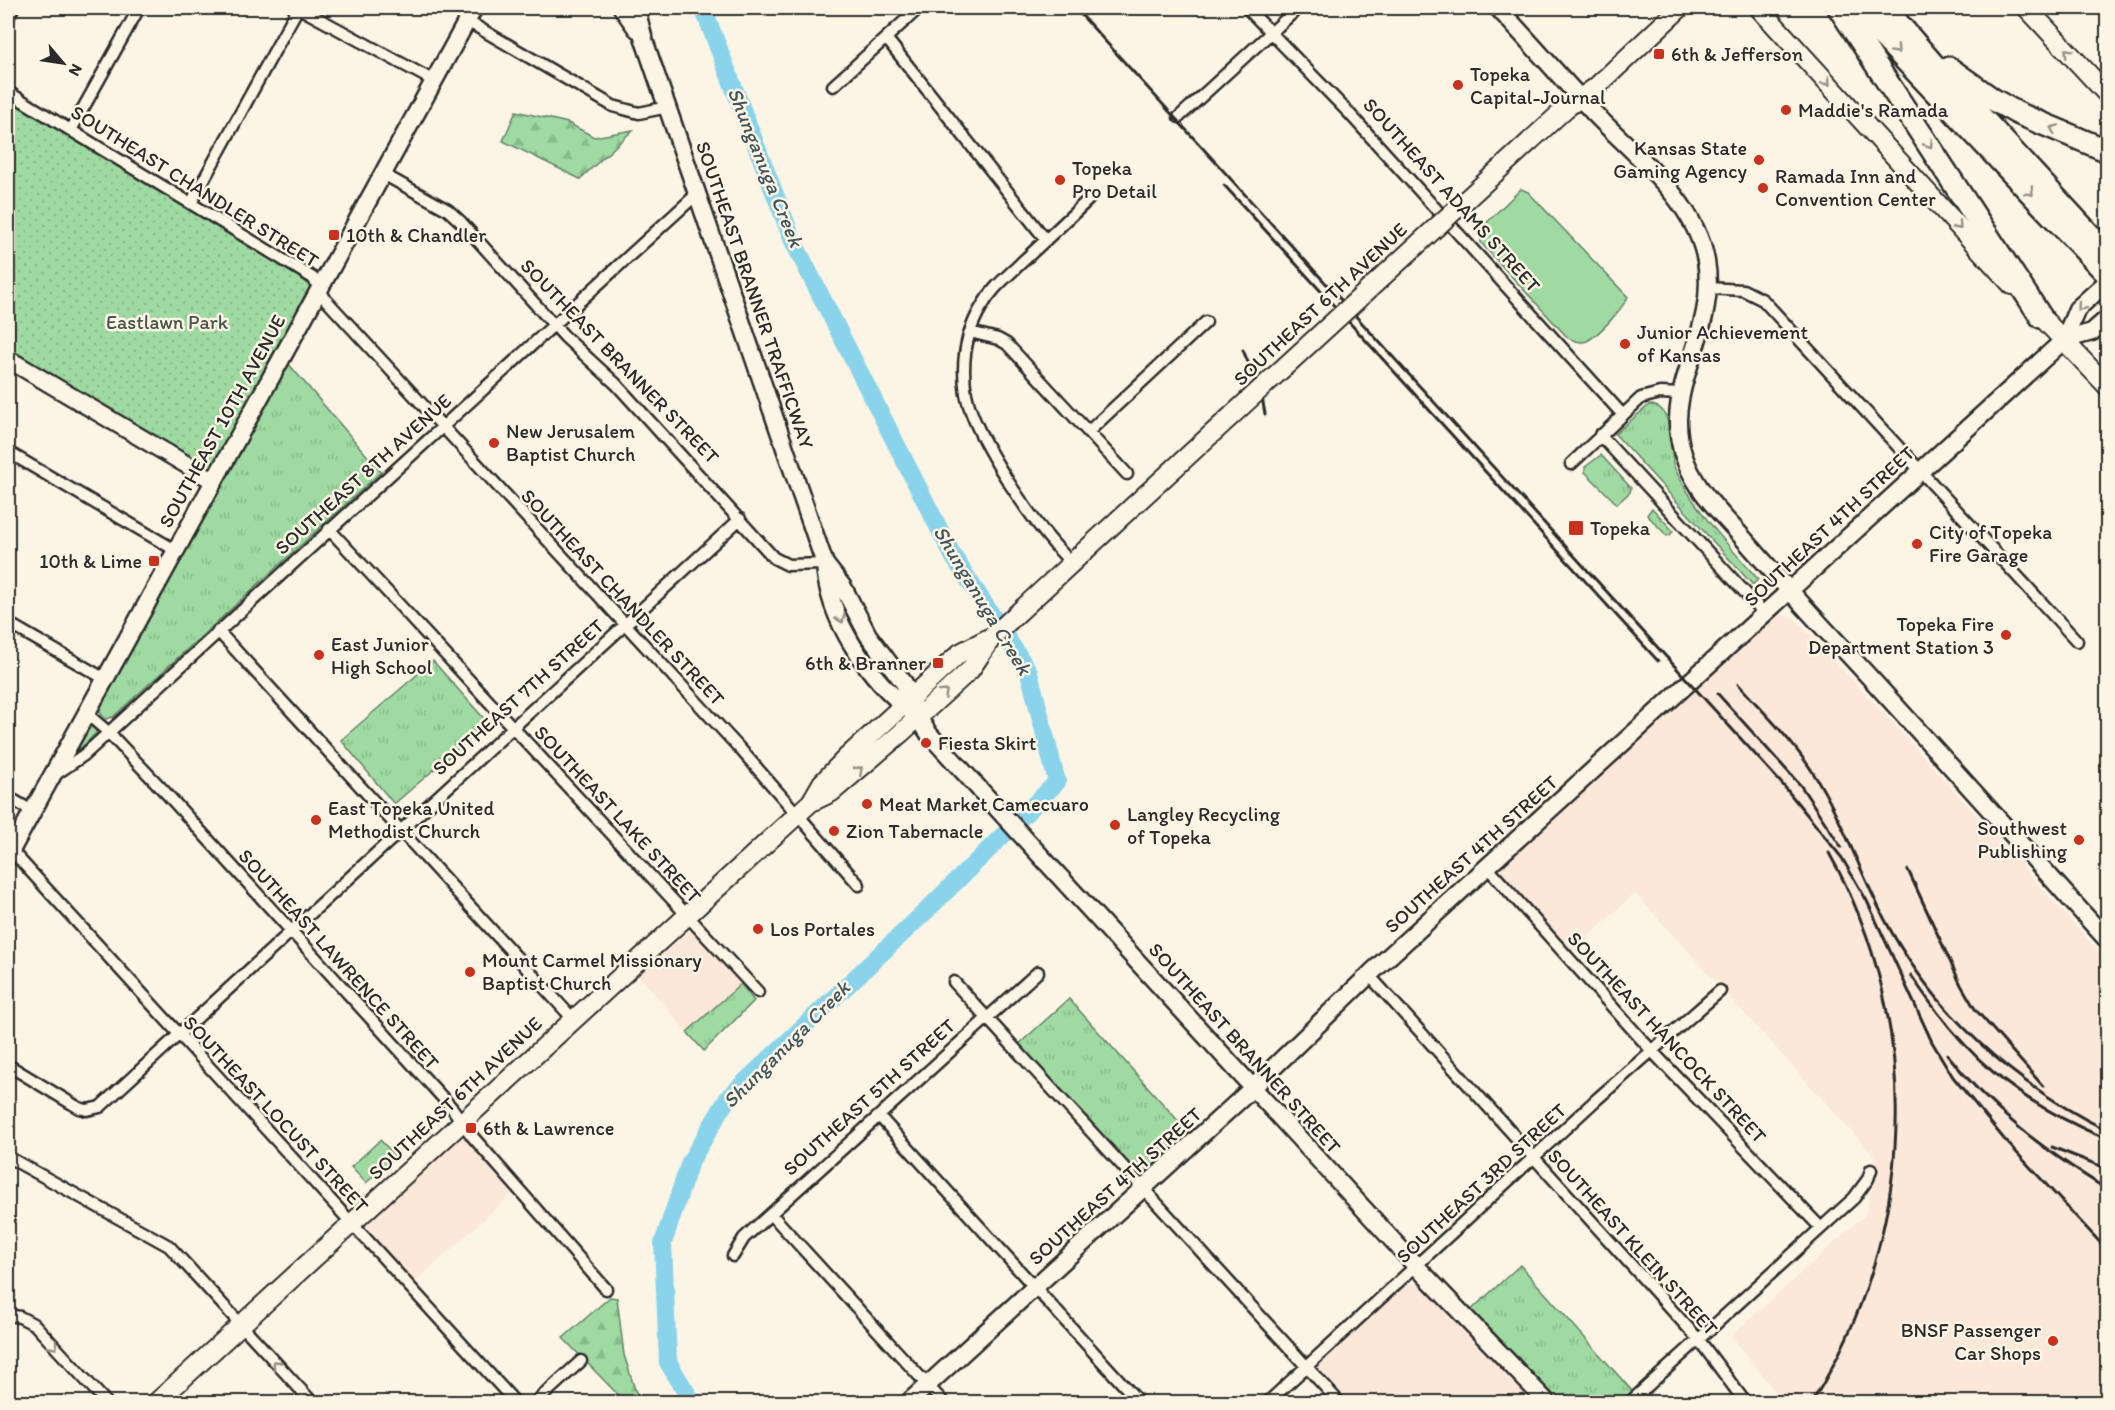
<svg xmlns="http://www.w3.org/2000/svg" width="2115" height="1410" viewBox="0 0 2115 1410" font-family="Itim,sans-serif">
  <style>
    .built { fill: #fbe8d8 }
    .grass { fill: url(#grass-tufts); stroke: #648266; stroke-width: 1.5 }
    .forest { fill: url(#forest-firs); stroke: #648266; stroke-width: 1.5 }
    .park { fill: url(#park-dots); stroke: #648266; stroke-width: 1.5 }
    .garden { fill: #9edaa2; stroke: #648266; stroke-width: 1.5 }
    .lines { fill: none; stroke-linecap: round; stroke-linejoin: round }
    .river { stroke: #8ad4eb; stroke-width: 18 }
    .street-casing { stroke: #2b2b2b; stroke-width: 15 }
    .secondary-casing { stroke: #2b2b2b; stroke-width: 21 }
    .primary-casing { stroke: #2b2b2b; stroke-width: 22 }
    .highway-casing { stroke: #2b2b2b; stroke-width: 26 }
    .street { stroke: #fcf5e5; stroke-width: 10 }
    .secondary { stroke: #fcf5e5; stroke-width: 16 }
    .primary { stroke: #fcf5e5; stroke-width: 18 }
    .highway { stroke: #fcf5e5; stroke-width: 21 }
    .rail { stroke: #2b2b2b; stroke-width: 3 }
    .primary-bridge-casing { stroke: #2b2b2b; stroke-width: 22; stroke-linecap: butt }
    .primary-bridge { stroke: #fcf5e5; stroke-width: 18 }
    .oneway { stroke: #949088 }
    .poi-dot { fill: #c8321e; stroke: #fcf5e5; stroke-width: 2 }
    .labels { text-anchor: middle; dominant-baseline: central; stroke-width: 5; stroke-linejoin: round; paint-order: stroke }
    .poi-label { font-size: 20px; fill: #2b2b2b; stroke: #fcf5e5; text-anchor: start }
    .street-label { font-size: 20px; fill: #2b2b2b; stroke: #fcf5e5 }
    .park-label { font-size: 20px; fill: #485749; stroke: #fcf5e5 }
    .water-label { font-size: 21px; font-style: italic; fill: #43555b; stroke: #fcf5e5 }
  </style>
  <defs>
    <pattern id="grass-tufts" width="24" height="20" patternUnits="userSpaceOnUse" patternTransform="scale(1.5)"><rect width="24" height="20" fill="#9edaa2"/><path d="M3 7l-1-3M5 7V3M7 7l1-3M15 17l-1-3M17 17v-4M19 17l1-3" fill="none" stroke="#88bb8c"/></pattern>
    <pattern id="forest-firs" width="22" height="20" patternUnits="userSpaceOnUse" patternTransform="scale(1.5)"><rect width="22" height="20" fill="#9edaa2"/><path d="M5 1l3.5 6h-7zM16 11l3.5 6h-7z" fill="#88bb8c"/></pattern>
    <pattern id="park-dots" width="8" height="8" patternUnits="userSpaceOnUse" patternTransform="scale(1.5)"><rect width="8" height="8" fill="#9edaa2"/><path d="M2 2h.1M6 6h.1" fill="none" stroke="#88bb8c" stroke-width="1.8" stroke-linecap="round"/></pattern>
  </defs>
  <rect width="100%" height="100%" fill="#fcf5e5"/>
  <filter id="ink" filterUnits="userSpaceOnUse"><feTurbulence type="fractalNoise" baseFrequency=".0167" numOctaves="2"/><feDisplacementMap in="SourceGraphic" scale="12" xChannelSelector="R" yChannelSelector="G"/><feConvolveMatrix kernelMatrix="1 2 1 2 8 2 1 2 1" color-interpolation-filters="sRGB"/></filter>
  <g filter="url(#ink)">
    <path class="built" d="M1783,614L1795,619L1915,747L2107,961V1402H1779L1782,1400L1731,1336L1865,1215L1877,1173L1874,1156L1635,893L1572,952L1501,875L1502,865L1777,616Z
      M693,931L741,984L687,1032L638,975L688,932Z
      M465,1137L514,1192L414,1283L367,1227L369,1221L457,1141Z
      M1413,1283L1420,1284L1437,1297L1535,1402H1346L1318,1372V1362L1405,1285Z"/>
    <path class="grass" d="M287,362L381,472L113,717L106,719L100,713L99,704Z
      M1649,405C1677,404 1668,455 1675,469C1695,510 1727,544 1758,579L1753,585L1615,434Z
      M1601,455L1631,488L1630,492L1617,504L1585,472V467Z
      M1652,508L1673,531L1670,535L1667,536L1647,515Z
      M433,661L488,723L394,804L341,740Z
      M92,725L96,729V733L80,749L76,746L87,726Z
      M741,984L754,1001L704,1051L687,1032Z
      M1069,999L1190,1134L1146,1177H1140L1134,1173L1019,1044Z
      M1520,1265L1633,1392L1621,1402H1558L1469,1312Z"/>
    <path class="forest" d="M516,111L568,123L594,137L633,130L580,179L503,141Z
      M610,1297L617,1298L624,1355L639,1402H625L563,1338Z"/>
    <path class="park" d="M8,99L297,273L311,287L211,469L207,470L8,351Z"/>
    <path class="garden" d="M1521,189L1528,192L1628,297C1622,309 1600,334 1587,341C1581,344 1574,340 1568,338L1481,243L1480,229Z
      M380,1140L396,1156L366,1183L351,1167Z"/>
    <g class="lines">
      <path class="river" d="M692,1402L668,1362L663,1243L690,1162L728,1098L925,912L1057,782L1029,672L953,556L793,241L703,8"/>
      <defs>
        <path id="street" d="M299,8L434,81
          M1247,8L1348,112L1622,414
          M8,18L13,8
          M467,21L613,106L639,113L668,107
          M886,38L1046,240
          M833,86L919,8
          M8,92L313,278L326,300L742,751L859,885
          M1179,117L1298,8
          M71,130L139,8
          M383,174L448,210L461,222L565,337L616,384L774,558L788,565L825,564
          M191,203L298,8
          M1708,288L1743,290L1763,300L2077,641
          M970,332L998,339L1007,344L1127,474
          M1088,432L1206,322
          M1600,435L1765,614
          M8,452L175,550
          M1571,464L1641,398L1660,393L1680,394
          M329,529L758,992
          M1072,563C1038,531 975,440 966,394C961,363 966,332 982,306C992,288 1008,276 1022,262C1045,241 1067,220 1089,199
          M8,623L105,679
          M218,631L574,1020
          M86,713L108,732L165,792L452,1108L472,1136L606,1289
          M56,774L84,755L698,193
          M8,797L32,811
          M11,850L515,1402
          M1488,868L1651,1050L1821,1228
          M1369,975L1699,1340L1745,1402
          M954,982L1339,1402
          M8,1065L79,1108L87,1110L100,1107L740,519
          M879,1116L1139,1402
          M8,1157L169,1246L312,1402
          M771,1214L943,1402
          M733,1256L744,1238L1038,972
          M8,1315L20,1317L35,1325L106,1402
          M536,1402L581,1361
          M1268,1402L1597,1099L1720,991
          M1630,1402L1854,1198L1868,1179L1871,1170"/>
        <path id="secondary" d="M622,8L637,29
          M636,8L644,40L825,564C828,621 869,679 913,713
          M1498,8C1530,42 1561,78 1593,112C1634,155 1695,199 1706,261C1721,346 1641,401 1700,488C1712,506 1729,522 1743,538C1778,578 1813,617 1850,656C1937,750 2022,846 2108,941
          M2064,340L2092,332L2108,318
          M8,359L214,481
          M825,564L843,587L868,635L904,683L918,717L929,734L1417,1267L1547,1402
          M8,856L474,8
          M909,1402L1244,1096L1372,972L2064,340L2077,309L2108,281"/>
        <path id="primary" d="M1759,8L2012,285
          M2027,8L2108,95
          M1529,142L1566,108L1596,87L1680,8
          M2033,308L2108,387
          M811,802L832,792L901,733L970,670L993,636L1118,520
          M157,1402L811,802L822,783L848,756L960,653L993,636"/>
        <path id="highway" d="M1839,8L2041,317
          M1856,8L2108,275
          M1885,8L1940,72L2105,251
          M1949,68L1994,100L2017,113L2108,151"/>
      </defs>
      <use href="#street" class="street-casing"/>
      <use href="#secondary" class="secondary-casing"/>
      <use href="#primary" class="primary-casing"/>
      <use href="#highway" class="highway-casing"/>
      <use href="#street" class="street"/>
      <use href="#secondary" class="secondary"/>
      <use href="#primary" class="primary"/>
      <use href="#highway" class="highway"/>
      <path class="rail" d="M1075,8L1783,785L1842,858L1867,901L1932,1042L1953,1077L2004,1139L2108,1251
        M1224,185L1658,661
        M1243,350L1262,397L1265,414
        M1738,684C1763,712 1791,739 1812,771C1841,816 1859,870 1884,918C1933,1012 2013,1084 2108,1131
        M1718,694L1801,786L1841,847
        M1908,870L1961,985L1975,1009L2043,1086
        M1911,975C1965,1057 2015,1101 2107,1139
        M1947,1054C1991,1111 2047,1152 2108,1190
        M2052,1147L2108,1169
        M1812,1402C1916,1236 1926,1025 1829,853"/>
      <defs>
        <path id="primary-bridge" d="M1118,520L1529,142"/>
      </defs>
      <use href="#primary-bridge" class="primary-bridge-casing"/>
      <use href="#primary-bridge" class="primary-bridge"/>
    </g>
    <defs><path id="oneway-chevron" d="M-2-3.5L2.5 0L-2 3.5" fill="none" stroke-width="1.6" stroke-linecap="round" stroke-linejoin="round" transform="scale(1.5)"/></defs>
    <g class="oneway">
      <use href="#oneway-chevron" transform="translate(1896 50) rotate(47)"/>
      <use href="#oneway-chevron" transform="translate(2068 52) rotate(-133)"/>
      <use href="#oneway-chevron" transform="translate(1827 82) rotate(48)"/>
      <use href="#oneway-chevron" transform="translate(2054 129) rotate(-157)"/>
      <use href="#oneway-chevron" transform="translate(1929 144) rotate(57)"/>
      <use href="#oneway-chevron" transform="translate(2030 192) rotate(47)"/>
      <use href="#oneway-chevron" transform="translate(1958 226) rotate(48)"/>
      <use href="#oneway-chevron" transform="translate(2081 307) rotate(130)"/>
      <use href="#oneway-chevron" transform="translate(841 619) rotate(66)"/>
      <use href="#oneway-chevron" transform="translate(944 693) rotate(-42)"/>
      <use href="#oneway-chevron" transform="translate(859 770) rotate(-41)"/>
      <use href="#oneway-chevron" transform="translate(54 1346) rotate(48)"/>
      <use href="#oneway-chevron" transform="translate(276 1364) rotate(-134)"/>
    </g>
  </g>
  <g class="poi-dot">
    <rect x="1653" y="48" width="12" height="12" rx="3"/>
    <circle cx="1458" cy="85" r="6"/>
    <circle cx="1786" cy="110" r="6"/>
    <circle cx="1759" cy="160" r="6"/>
    <circle cx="1060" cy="180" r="6"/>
    <circle cx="1763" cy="188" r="6"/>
    <rect x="328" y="229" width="12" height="12" rx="3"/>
    <circle cx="1625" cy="344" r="6"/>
    <circle cx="494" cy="443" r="6"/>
    <rect x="1568" y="520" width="16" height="16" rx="3"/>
    <circle cx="1917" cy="544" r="6"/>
    <rect x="148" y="555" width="12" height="12" rx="3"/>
    <circle cx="2006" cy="635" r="6"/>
    <circle cx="319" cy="655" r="6"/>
    <rect x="932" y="657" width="12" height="12" rx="3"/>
    <circle cx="926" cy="743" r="6"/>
    <circle cx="867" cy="804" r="6"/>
    <circle cx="316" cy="820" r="6"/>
    <circle cx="1115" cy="825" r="6"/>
    <circle cx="834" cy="831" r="6"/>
    <circle cx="2079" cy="840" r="6"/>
    <circle cx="758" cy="929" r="6"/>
    <circle cx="470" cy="972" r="6"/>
    <rect x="465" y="1122" width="12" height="12" rx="3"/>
    <circle cx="2053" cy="1341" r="6"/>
  </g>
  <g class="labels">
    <g class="poi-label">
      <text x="1671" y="54">6th &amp; Jefferson</text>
      <text x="1470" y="74">Topeka<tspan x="1470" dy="23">Capital-Journal</tspan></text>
      <text x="1798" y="110">Maddie's Ramada</text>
      <text x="1747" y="148" text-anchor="end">Kansas State<tspan x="1747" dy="23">Gaming Agency</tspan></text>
      <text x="1072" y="168">Topeka<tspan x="1072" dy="23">Pro Detail</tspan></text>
      <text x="1775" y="176">Ramada Inn and<tspan x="1775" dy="23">Convention Center</tspan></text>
      <text x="346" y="235">10th &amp; Chandler</text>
      <text x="1637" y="332">Junior Achievement<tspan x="1637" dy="23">of Kansas</tspan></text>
      <text x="506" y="431">New Jerusalem<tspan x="506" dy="23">Baptist Church</tspan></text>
      <text x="1590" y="528">Topeka</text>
      <text x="1929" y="532">City of Topeka<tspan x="1929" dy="23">Fire Garage</tspan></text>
      <text x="142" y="561" text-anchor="end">10th &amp; Lime</text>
      <text x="1994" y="624" text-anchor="end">Topeka Fire<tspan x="1994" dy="23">Department Station 3</tspan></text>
      <text x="331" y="644">East Junior<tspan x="331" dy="23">High School</tspan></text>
      <text x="926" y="663" text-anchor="end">6th &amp; Branner</text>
      <text x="938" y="743">Fiesta Skirt</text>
      <text x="879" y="804">Meat Market Camecuaro</text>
      <text x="328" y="808">East Topeka United<tspan x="328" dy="23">Methodist Church</tspan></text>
      <text x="1127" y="814">Langley Recycling<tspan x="1127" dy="23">of Topeka</tspan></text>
      <text x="2067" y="828" text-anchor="end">Southwest<tspan x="2067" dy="23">Publishing</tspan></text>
      <text x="846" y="831">Zion Tabernacle</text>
      <text x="770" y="929">Los Portales</text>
      <text x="482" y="960">Mount Carmel Missionary<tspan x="482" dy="23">Baptist Church</tspan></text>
      <text x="483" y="1128">6th &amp; Lawrence</text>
      <text x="2041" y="1330" text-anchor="end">BNSF Passenger<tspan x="2041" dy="23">Car Shops</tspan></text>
    </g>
    <g class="street-label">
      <text transform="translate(195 186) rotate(32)">SOUTHEAST CHANDLER STREET</text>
      <text transform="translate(1452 195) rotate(48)">SOUTHEAST ADAMS STREET</text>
      <text transform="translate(755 295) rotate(71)">SOUTHEAST BRANNER TRAFFICWAY</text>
      <text transform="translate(1320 304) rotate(-43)">SOUTHEAST 6TH AVENUE</text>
      <text transform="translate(620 361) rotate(46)">SOUTHEAST BRANNER STREET</text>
      <text transform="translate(222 421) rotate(-61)">SOUTHEAST 10TH AVENUE</text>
      <text transform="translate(363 474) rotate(-42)">SOUTHEAST 8TH AVENUE</text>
      <text transform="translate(1829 526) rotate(-43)">SOUTHEAST 4TH STREET</text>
      <text transform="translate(623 597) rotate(47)">SOUTHEAST CHANDLER STREET</text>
      <text transform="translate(518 697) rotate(-42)">SOUTHEAST 7TH STREET</text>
      <text transform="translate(618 814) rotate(47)">SOUTHEAST LAKE STREET</text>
      <text transform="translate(1471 854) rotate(-42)">SOUTHEAST 4TH STREET</text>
      <text transform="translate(339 959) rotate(48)">SOUTHEAST LAWRENCE STREET</text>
      <text transform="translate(1667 1037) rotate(47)">SOUTHEAST HANCOCK STREET</text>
      <text transform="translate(1245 1048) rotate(48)">SOUTHEAST BRANNER STREET</text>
      <text transform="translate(869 1097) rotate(-42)">SOUTHEAST 5TH STREET</text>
      <text transform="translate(455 1098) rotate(-43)">SOUTHEAST 6TH AVENUE</text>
      <text transform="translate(276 1114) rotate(47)">SOUTHEAST LOCUST STREET</text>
      <text transform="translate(1481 1183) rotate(-43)">SOUTHEAST 3RD STREET</text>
      <text transform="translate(1115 1186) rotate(-42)">SOUTHEAST 4TH STREET</text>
      <text transform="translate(1633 1242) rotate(48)">SOUTHEAST KLEIN STREET</text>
    </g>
    <g class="park-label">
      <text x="167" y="322">Eastlawn Park</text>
    </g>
    <g class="water-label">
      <text transform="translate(766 167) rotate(68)">Shunganuga Creek</text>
      <text transform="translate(983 600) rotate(59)">Shunganuga Creek</text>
      <text transform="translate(786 1044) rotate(-45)">Shunganuga Creek</text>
    </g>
  </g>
  <rect width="2115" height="1410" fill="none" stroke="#fcf5e5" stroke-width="30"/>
  <rect x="15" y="15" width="2085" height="1380" fill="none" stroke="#2b2b2b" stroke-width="2" filter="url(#ink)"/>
  <g transform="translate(63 63) rotate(119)" stroke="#fcf5e5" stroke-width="4.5" paint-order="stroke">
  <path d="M0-4.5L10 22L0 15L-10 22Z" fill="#2b2b2b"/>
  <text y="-9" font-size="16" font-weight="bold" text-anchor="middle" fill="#2b2b2b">N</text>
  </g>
</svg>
